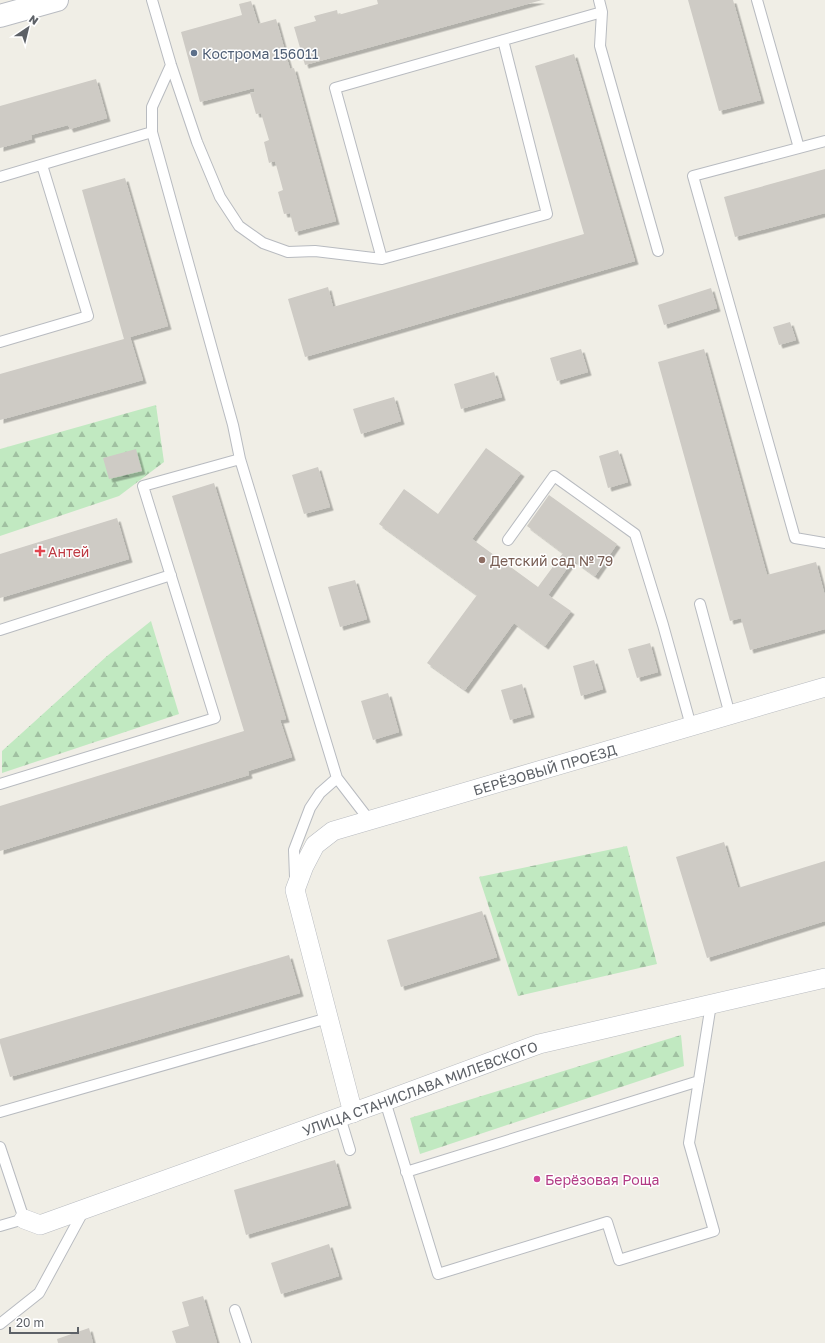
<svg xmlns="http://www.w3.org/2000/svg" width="825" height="1343" viewBox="0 0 825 1343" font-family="'Golos Text',sans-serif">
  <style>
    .forest { fill: url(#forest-firs) }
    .building { fill: #cecbc5; filter: url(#shadow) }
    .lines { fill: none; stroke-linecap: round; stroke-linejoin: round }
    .lane-casing { stroke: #b8bbc0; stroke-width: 12 }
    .street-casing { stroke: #b8bbc0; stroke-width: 20 }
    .secondary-casing { stroke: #b9bcc2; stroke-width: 24 }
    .lane { stroke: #fff; stroke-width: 10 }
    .street { stroke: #fff; stroke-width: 19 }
    .secondary { stroke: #fff; stroke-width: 22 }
    .service-dot { fill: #5c6f8a; stroke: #fff; stroke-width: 1.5 }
    .health-dot { fill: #e0444e; stroke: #fff; stroke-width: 1.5 }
    .education-dot { fill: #8d6e63; stroke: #fff; stroke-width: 1.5 }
    .hotel-dot { fill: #d1479c; stroke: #fff; stroke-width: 1.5 }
    .labels { text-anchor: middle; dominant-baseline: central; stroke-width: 3; stroke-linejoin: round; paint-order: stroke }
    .service-label { font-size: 14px; fill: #4e5e75; stroke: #fff; text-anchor: start }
    .health-label { font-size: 14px; fill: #be3a42; stroke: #fff; text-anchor: start }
    .education-label { font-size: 14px; fill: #785e54; stroke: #fff; text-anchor: start }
    .street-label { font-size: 14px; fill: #5d6167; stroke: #fff }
    .hotel-label { font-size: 14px; fill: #b23c85; stroke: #fff; text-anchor: start }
  </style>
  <defs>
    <pattern id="forest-firs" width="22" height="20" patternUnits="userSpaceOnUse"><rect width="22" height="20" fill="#c1e9c1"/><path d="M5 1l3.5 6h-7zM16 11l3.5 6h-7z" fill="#a0c0a1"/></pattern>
    <filter id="shadow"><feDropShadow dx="3.5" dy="3.5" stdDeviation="0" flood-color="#0004"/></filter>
  </defs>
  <rect width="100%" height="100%" fill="#f0eee6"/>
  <path class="forest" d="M156,405L164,462L119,496L0,536V449Z
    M151,621L179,714L2,773V751L107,656Z
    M627,846L657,964L518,996L479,877Z
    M681,1035L684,1066L420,1154L410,1118Z"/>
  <path class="building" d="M377,0H542L305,65L294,27L316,21L314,16L337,10L338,15L378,4Z
    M688,0H733L761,100L719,111Z
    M251,1L258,24L276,19L290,69L294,68L336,221L295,232L290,213L284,214L278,192L283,190L275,161L269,163L264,142L269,140L261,113L256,114L250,93L255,92L254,88L200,102L181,32L242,15L239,4Z
    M574,54L635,261L305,357L288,299L328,287L333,307L584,234L535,66Z
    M96,79L107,118L70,129L68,125L31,135L32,139L0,148V106Z
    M825,169V213L735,237L724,197Z
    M125,178L168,326L130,337L143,380L0,420V374L124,339L82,190Z
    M711,288L717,308L664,325L658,305Z
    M790,322L796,340L779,345L773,327Z
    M581,349L588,372L557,381L550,358Z
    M704,349L767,575L816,562L825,596V629L750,650L741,618L730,621L658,362Z
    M494,372L502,397L461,409L454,384Z
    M394,397L401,421L361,434L353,409Z
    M486,448L521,473L472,539L538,587L563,553L527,526L549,495L617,544L595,576L573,560L548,595L571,611L545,646L514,623L465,690L427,663L477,595L379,524L404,489L438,514Z
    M136,449L142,471L109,479L103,458Z
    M618,450L628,482L608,488L599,456Z
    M318,467L330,507L304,514L292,475Z
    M214,483L286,719L280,720L292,757L248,771L249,775L0,851V806L244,731L172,496Z
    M117,518L129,559L0,598V554Z
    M355,580L367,619L340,627L328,587Z
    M650,643L658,672L637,678L628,649Z
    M594,660L603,689L581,696L573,666Z
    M522,684L531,714L510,720L501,690Z
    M388,693L399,732L373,740L361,701Z
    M724,842L738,888L825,861V921L707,958L676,857Z
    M482,911L497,957L401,987L387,940Z
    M289,955L300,993L10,1077L0,1043V1039Z
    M335,1160L348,1205L246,1235L234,1190Z
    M329,1244L339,1276L281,1294L271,1263Z
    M203,1296L217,1343H176L172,1331L189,1326L182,1302Z
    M89,1328L93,1343H58L57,1339Z"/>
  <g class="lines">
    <defs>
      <path id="lane" d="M152,0L171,65L197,142L220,197L239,226L263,243L288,252L315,251L382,259L547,214L503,40
        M757,0L799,148
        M602,12L600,46L658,251
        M171,65L152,107V132L233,425L240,459L337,778L370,821
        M825,141L693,176L795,538L825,543
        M0,177L152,132
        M382,259L335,88L602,12L599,0
        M0,342L88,316L42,165
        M508,540L554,476L635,534L663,625L691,726
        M700,604L730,715
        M0,630L171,575
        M0,784L215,718L143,486L240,459
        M295,877L294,850L310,808L320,793L337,778
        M385,1101L438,1274L607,1222L619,1260L714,1231L689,1143L711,1004
        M0,1112L328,1018
        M340,1117L350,1150
        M0,1147L24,1219L0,1226
        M406,1172L699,1081
        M235,1310L246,1343
        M0,1324L39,1293L84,1210"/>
      <g id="street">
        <path id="s1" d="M353,1113L295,890L304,866L315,845L333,831L825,687"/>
        <path id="s2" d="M24,1219L40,1225L385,1101L539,1044L825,978"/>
      </g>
      <path id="secondary" d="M0,16L57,0"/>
    </defs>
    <use href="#lane" class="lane-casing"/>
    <use href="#street" class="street-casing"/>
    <use href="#secondary" class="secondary-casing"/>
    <use href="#lane" class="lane"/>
    <use href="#street" class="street"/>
    <use href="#secondary" class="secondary"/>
  </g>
  <circle class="service-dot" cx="194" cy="53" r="4"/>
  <path class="health-dot" d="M38 545h4v4h4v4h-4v4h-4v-4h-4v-4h4z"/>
  <circle class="education-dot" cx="482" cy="560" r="4"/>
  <circle class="hotel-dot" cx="537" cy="1179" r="4"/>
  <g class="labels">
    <g class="service-label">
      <text x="202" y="53">Кострома 156011</text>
    </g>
    <g class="health-label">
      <text x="48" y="551">Антей</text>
    </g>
    <g class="education-label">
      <text x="490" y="560">Детский сад № 79</text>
    </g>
    <g class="street-label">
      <text stroke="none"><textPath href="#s1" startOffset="523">БЕРЁЗОВЫЙ ПРОЕЗД</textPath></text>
      <text stroke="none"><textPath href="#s2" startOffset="421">УЛИЦА СТАНИСЛАВА МИЛЕВСКОГО</textPath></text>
    </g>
    <g class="hotel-label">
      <text x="545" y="1179">Берёзовая Роща</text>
    </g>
  </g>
  <g transform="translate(28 28) rotate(35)" stroke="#ffffff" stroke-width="3" paint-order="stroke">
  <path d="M0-3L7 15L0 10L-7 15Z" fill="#5d6167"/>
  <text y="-6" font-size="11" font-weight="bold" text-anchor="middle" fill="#5d6167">N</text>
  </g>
  <path d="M10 1327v6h68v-6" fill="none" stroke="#5d6167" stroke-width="2"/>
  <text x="16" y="1327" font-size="12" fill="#5d6167" stroke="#ffffff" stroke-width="3" paint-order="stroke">20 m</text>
</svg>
